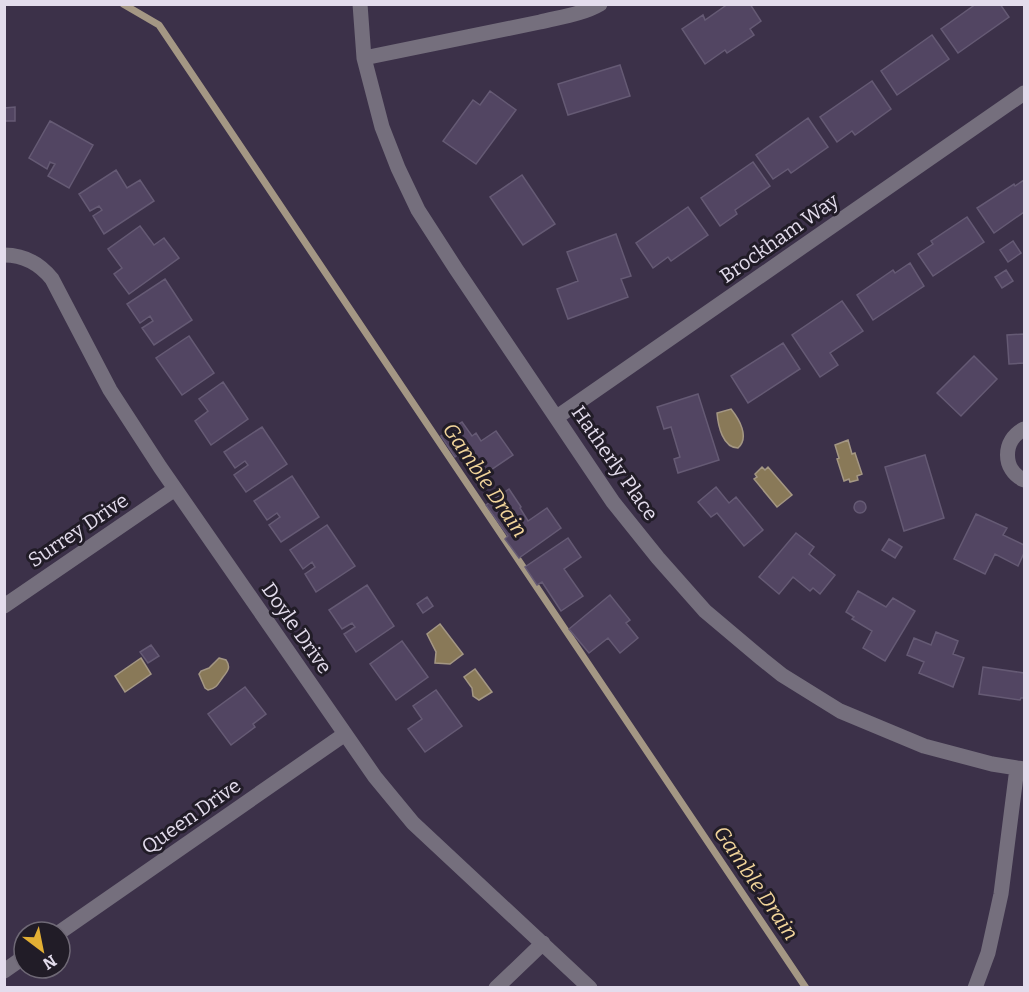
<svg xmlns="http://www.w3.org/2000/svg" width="1029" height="992" viewBox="0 0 1029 992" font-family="Bitter,serif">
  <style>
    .water { fill: #897958; stroke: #a49784; stroke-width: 1.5 }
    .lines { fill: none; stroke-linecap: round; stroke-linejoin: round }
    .stream { stroke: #a49784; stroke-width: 7 }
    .building { fill: #524562; stroke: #655a74; stroke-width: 1.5 }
    .minor { stroke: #756f7d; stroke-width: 15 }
    .labels { text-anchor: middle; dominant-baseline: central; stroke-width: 6; stroke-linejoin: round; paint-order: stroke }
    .street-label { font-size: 20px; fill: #e3dcec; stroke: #211c27 }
    .water-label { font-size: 21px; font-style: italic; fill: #f1d49a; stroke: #211c27 }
  </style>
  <rect width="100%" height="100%" fill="#3c3149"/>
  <path class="water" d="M731,409C739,419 750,437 738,448C723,448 718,426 717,413Z
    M848,440L852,454L855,453L862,474L857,476L858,480L850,482L849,479L844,481L837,459L839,458L835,445Z
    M762,467L765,470L768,467L792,495L777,507L754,479L757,477L755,474Z
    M440,624L463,654L450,664L435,663L436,652L427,634Z
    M141,658L151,674L125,692L115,676Z
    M219,658L226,660C231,667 228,671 223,677C218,684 217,688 208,690L205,688L199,674L201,671L209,668Z
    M475,669L492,692L479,700L473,696L472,688L464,677Z"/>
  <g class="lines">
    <path class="stream" d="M123,4L159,25L806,988"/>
  </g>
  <path class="building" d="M728,4H750L761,21L750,29L754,35L727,53L725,50L705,64L682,29L703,15L705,20Z
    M976,4H1000L1009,17L958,53L941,29Z
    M932,35L949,59L897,95L881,71Z
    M620,65L630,96L568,115L558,84Z
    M872,81L891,109L855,135L852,131L837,142L820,117Z
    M490,91L516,110L476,164L443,141L473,100L480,105Z
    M15,107V121H4V108Z
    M808,118L828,147L791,173L788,169L773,179L756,155Z
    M50,121L93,145L69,188L48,176L55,164L50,162L47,169L29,158Z
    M753,162L770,186L735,210L737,214L720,226L701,198Z
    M116,170L127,188L140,180L154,201L104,234L93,216L102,210L99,206L90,211L79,194Z
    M522,175L555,224L523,245L490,197Z
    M1024,180V212L994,233L977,208L1014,184L1015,186Z
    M688,207L708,235L671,261L668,257L653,268L636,243Z
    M967,217L984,242L933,276L918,254L933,244L931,241Z
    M140,226L154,245L164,238L179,258L129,294L114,274L122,268L108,249Z
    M616,234L631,276L621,279L628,297L568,319L557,289L578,281L567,252Z
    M1013,241L1021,253L1008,262L1000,250Z
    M910,263L924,286L873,320L857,295L893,270L895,273Z
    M1006,270L1013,281L1002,288L995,277Z
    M165,279L192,320L154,345L142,328L153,321L150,316L140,323L127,304Z
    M842,301L863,331L830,353L838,365L820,377L792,335Z
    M1024,334V363L1009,364L1007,335Z
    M189,336L214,373L182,395L156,358Z
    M783,343L800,369L748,403L731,376Z
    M974,356L997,379L961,416L937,393Z
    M223,382L248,419L211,445L195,421L208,411L199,399Z
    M698,394L719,460L678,473L674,459L680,457L671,427L664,429L657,407Z
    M462,422L472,436L476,433L481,441L496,431L513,455L479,478L461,452L455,457L441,436Z
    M262,427L287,464L246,492L234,475L248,465L245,461L235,468L224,452Z
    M925,455L944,518L904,531L885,467Z
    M292,476L319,517L281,542L269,525L280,517L277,513L267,520L254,501Z
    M716,487L729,503L736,497L763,530L744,546L717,513L711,517L698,502Z
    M509,489L521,507L520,508L528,521L547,508L561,528L519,558L505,539L508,536L486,505Z
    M854 507a6 6 0 1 1 12 0a6 6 0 1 1-12 0Z
    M976,514L1007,528L1003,535L1024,545V553L1018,566L995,554L985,574L954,559Z
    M327,525L355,566L316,592L305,574L315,567L312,562L303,569L290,550Z
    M796,533L814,547L809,554L835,575L820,594L813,588L810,591L793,577L779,594L759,577Z
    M568,538L581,557L564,569L583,596L561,611L542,582L537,585L525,567Z
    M889,539L902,547L895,558L882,550Z
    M367,585L394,626L356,652L344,634L355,627L352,623L342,629L329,610Z
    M858,591L886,607L893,598L915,611L885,661L863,648L872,631L852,619L854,617L846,612Z
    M610,595L630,620L626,623L638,638L620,653L608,638L589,653L569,629Z
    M427,597L433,606L423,613L417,604Z
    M936,632L958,641L953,654L964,658L953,687L919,673L924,662L907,655L914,638L931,645Z
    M402,641L428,677L396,700L370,664Z
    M151,645L159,656L148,663L140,652Z
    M983,667L1024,673V698H1021L1020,700L979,694Z
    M245,687L266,714L253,724L255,727L231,745L208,714Z
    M436,690L462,726L425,752L408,729L422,719L413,706Z"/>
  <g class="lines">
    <path class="minor" d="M360,4L364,58L382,127L398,168L418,210L456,269L613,502L658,558L705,611L762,659L782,675L840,711L924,746L992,764L1024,769
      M364,58L540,22C560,17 583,14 600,4
      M4,255C24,255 40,264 52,279L110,390L160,467L375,777L413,823L590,988
      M557,417L1024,93
      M1024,429C1002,440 1002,470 1024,480
      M4,606L175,489
      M60,932L345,734
      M4,971L24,957
      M496,988L543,943
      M975,988L988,953L1001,894L1017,768"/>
  </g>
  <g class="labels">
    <g class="street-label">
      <text transform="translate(779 238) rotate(-35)">Brockham Way</text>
      <text transform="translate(615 463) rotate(55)">Hatherly Place</text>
      <text transform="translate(78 530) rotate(-34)">Surrey Drive</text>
      <text transform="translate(297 628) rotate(55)">Doyle Drive</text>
      <text transform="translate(191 816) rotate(-35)">Queen Drive</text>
    </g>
    <g class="water-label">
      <text transform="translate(485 480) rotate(56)">Gamble Drain</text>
      <text transform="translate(756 883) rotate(56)">Gamble Drain</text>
    </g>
  </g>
  <rect width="1029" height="992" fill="none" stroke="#e3dcec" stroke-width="12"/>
  <g transform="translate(42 950) rotate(148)"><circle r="28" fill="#211c27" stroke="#6f6976" stroke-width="1.5"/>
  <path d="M0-4.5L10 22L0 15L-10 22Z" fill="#e2af34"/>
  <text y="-9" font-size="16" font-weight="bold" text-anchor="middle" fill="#e3dcec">N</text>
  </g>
</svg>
